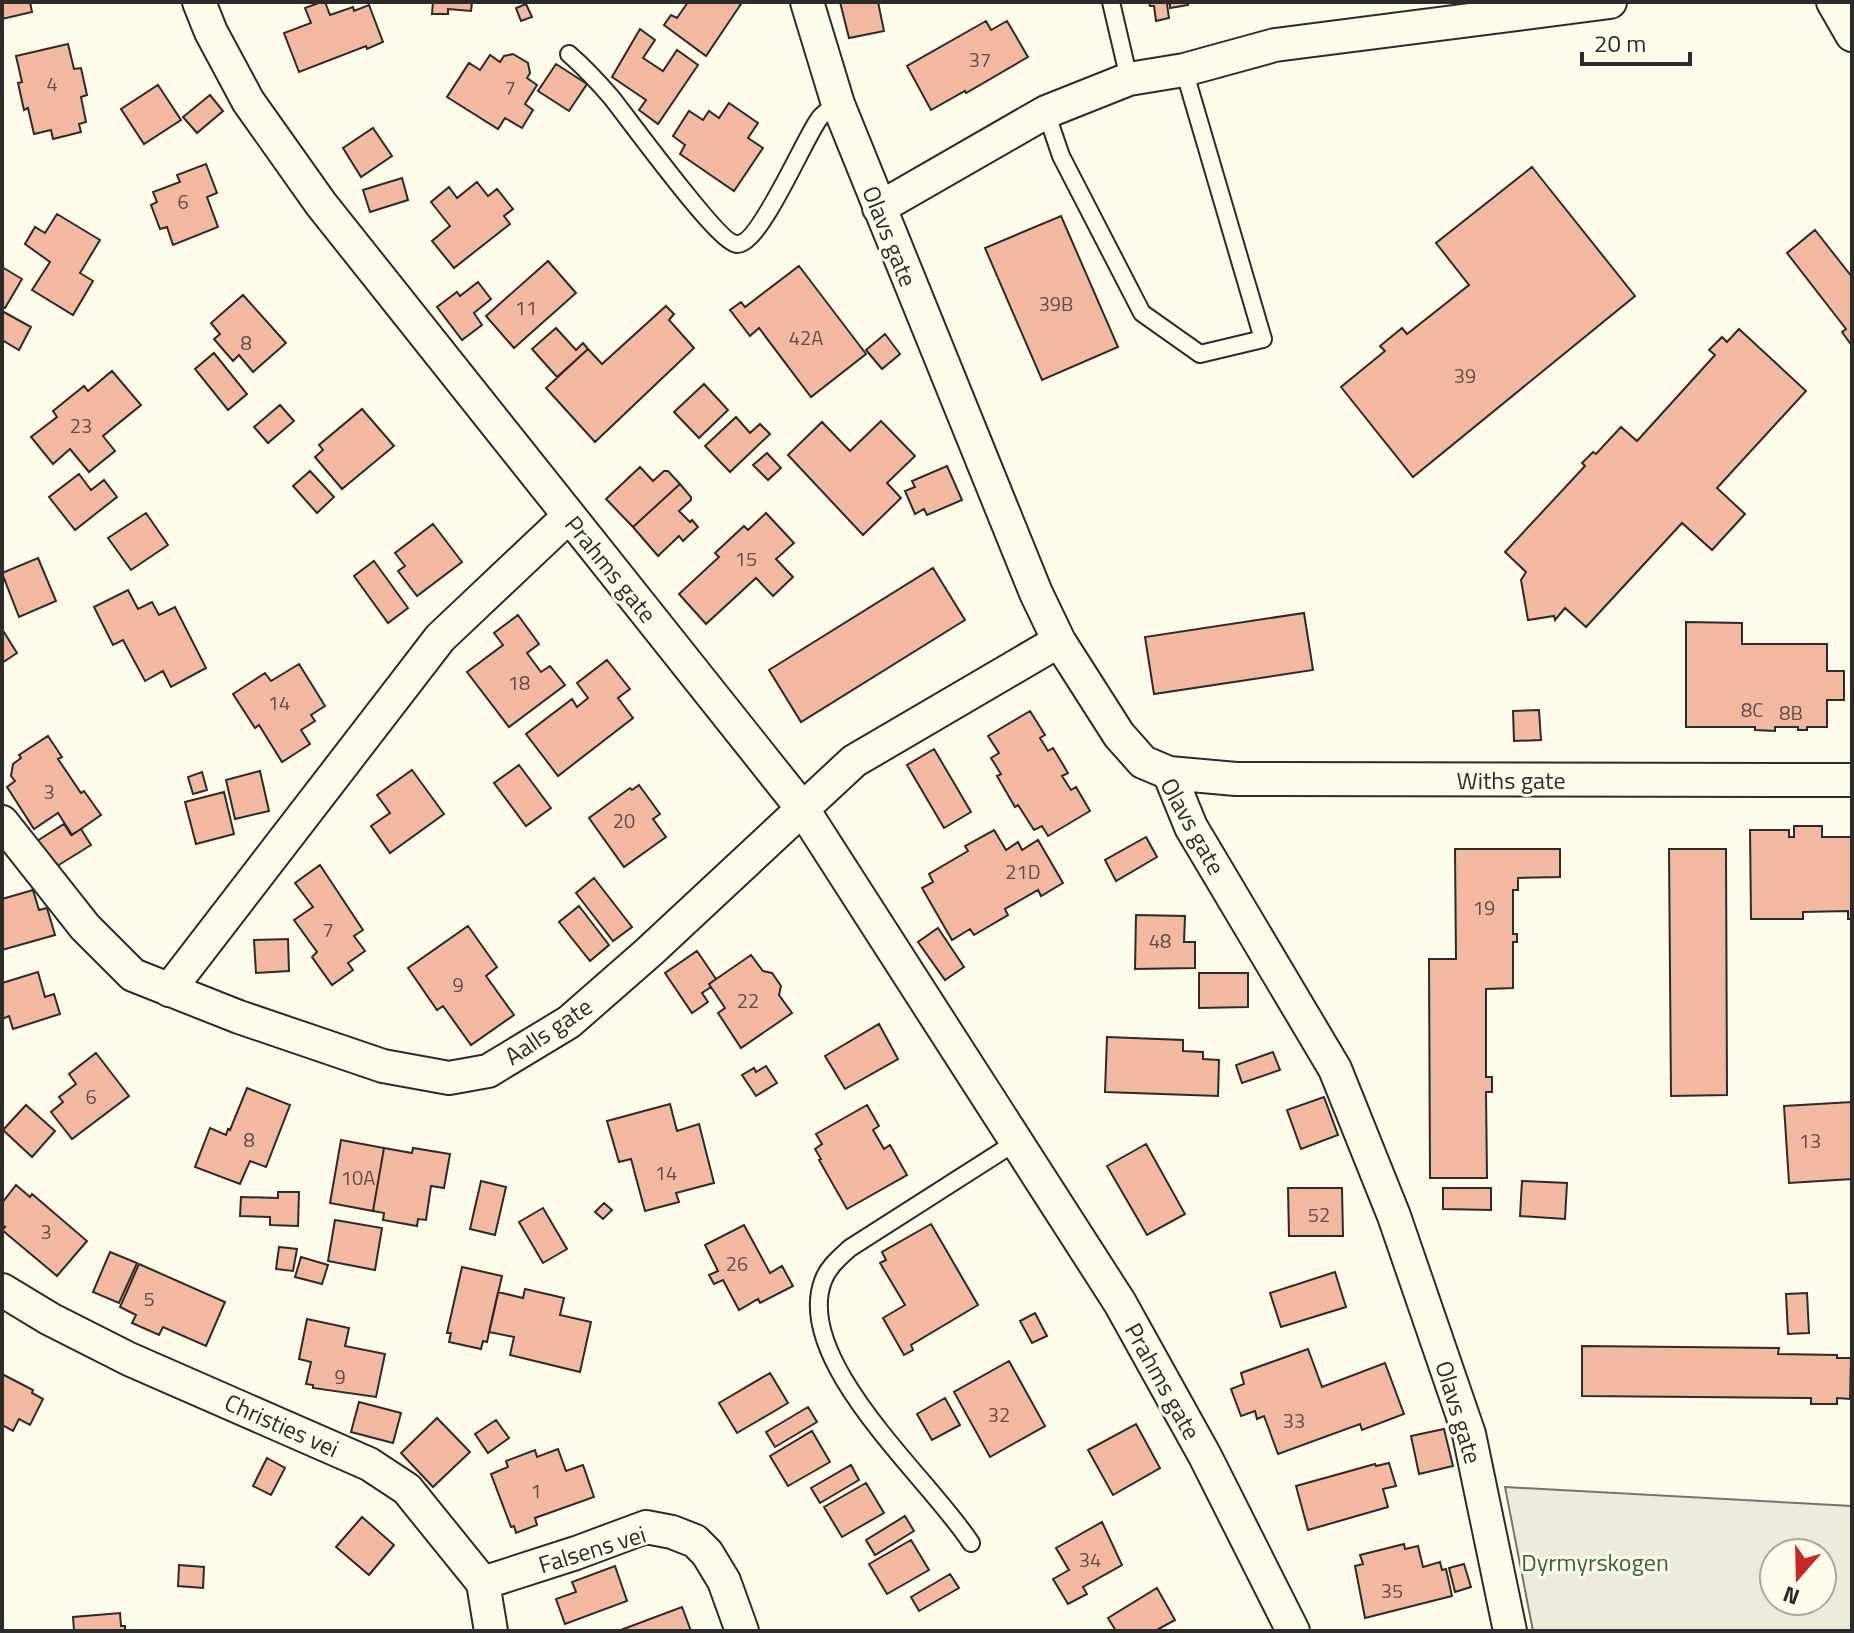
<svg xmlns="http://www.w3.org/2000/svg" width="1854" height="1633" viewBox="0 0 1854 1633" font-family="'Titillium Web',sans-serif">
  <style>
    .green { fill: #ecebdb; stroke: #74746e; stroke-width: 2; fill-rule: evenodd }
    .building { fill: #f2b8a0; stroke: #2b2b2b; stroke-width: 2 }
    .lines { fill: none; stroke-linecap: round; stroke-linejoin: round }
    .lane-casing { stroke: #2b2b2b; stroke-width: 20 }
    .street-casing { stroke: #2b2b2b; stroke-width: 36 }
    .lane { stroke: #fdfbea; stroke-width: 16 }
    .street { stroke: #fdfbea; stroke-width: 32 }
    .labels { text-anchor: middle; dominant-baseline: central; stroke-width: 6; stroke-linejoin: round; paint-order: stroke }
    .number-label { font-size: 20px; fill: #5d4e48 }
    .street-label { font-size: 24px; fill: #2b2b2b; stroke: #fdfbea }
    .park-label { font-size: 24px; fill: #34623c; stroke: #fdfbea }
  </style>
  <rect width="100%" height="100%" fill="#fdfbea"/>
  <path class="green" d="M1505,1487L1852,1506V1631H1533ZM1774,1553H1822V1601H1774Z"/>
  <path class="building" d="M2,2H30L32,12L2,19Z
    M321,2H325L330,15L353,7L354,11L369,5L383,42L367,49L366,46L299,72L284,33L311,23L305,8Z
    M433,2H472L471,11L448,9V14H432Z
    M688,2H737L741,4L706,56L664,25L671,15L677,18Z
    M840,2H878L884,31L849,38Z
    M1149,2H1187L1188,5L1170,8V3L1167,4L1169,18L1156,21L1154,6H1150Z
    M526,4L532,17L521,21L516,8Z
    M986,21L991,30L1007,21L1028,57L966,93L965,91L931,110L907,66Z
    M640,29L655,40L643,58L663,71L677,50L698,65L658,124L639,110L646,100L612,77Z
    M68,44L74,69L81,68L87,95L81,97L86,122L79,124L81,132L53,139L51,130L34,134L28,108L24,110L18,83L22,82L16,56Z
    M513,54L528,63L530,73L527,78L537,85L525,104L533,110L522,128L505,118L498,129L447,97L469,63L480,70L490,55L500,62L504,56Z
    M556,64L587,84L569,111L538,91Z
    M158,85L181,120L144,144L121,109Z
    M210,95L223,111L197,133L183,117Z
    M729,103L758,123L748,138L763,148L734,191L680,154L685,145L673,136L689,111L703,120L709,111L719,118Z
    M373,128L392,156L361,177L343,148Z
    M206,164L217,193L207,197L218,227L173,245L167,227L160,229L151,205L157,202L153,192L180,182L177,175Z
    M1532,167L1635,296L1413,477L1341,387L1385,351L1380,346L1402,328L1407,334L1469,285L1436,243Z
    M402,178L408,200L370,212L363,190Z
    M477,182L488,196L497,189L513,209L504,216L510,224L454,268L432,241L450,226L431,202L449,187L457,198Z
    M57,214L100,240L80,273L93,281L73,315L32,290L50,262L25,244L35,227L45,233Z
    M1061,216L1118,347L1042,380L985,248Z
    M1815,230L1852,277V346L1842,332L1846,329L1787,253Z
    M548,261L576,293L514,348L486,316Z
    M799,266L866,354L811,397L759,328L750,336L730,310L741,302L745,307Z
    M2,267L22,279L5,308L2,306Z
    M478,282L491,299L474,313L482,325L462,340L437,307L457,292L460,296Z
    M243,295L286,343L253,372L239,355L233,361L214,339L220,334L211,323Z
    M666,306L674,314L669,320L694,348L595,442L546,388L588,349L602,364Z
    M2,311L31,327L19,350L2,340Z
    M556,328L576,350L583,343L588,349L557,377L532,349Z
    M1739,329L1806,391L1717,488L1745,514L1712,550L1682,523L1586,627L1565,608L1555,620L1554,616L1528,620L1521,580L1526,572L1505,552L1585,466L1582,463L1593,452L1596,454L1621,427L1637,441L1715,355L1709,350L1722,337L1727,342Z
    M885,334L900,354L882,369L866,350Z
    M214,353L247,394L228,410L195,369Z
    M112,371L141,405L103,436L115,451L89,472L70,449L53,464L31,437L57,417L53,411L84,386L88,391Z
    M704,384L728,410L699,438L674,412Z
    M280,405L294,421L268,443L254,427Z
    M362,409L394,446L342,489L315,457L323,450L319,445Z
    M736,417L750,433L760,424L770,434L730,472L705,446Z
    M881,421L915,456L887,483L901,498L863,535L788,455L822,422L850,451Z
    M767,453L781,468L768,480L753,465Z
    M947,466L962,500L927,515L924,509L915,514L905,491L915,487L912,481Z
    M640,467L653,481L664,471H668L680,484L633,527L606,499Z
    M310,471L334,497L317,513L293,486Z
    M79,474L91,490L104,480L117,497L75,530L49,497Z
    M680,484L691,497V500L679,511L690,522L692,520L698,527L683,541L679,536L658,556L633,527Z
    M146,513L168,545L131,570L108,538Z
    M766,513L794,543L776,559L793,577L773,596L756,578L706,624L679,594L719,557L715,553L744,526L748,530Z
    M433,524L462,562L417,596L398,571L405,566L395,553Z
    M38,558L56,601L19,617L2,573Z
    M374,561L408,608L388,623L354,576Z
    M933,568L965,620L801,722L769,670Z
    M128,590L138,609L152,602L159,615L175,607L206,668L171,687L163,671L145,681L123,640L113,645L94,607Z
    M1304,613L1313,670L1154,694L1145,637Z
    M518,615L539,644L527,653L541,672L550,666L565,685L509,727L467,672L503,645L494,633Z
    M1686,622L1742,623V644H1827V671H1844V700H1827V727H1807V730H1798V727H1775V731L1755,730V727H1686Z
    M2,629L17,653L2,663Z
    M607,660L630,689L618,698L633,718L558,776L526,734L572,699L577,707L588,698L577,683Z
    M299,664L325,706L311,715L315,721L301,730L310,744L282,762L259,725L255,728L233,694L265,673L271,681Z
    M1539,710L1541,740L1514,741L1513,711Z
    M1030,711L1045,735L1040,738L1048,751L1053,748L1068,773L1062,776L1071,790L1076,787L1090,811L1048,836L1042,826L1034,830L1018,805L1015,807L997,776L1001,774L991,758L999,753L988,736Z
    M48,736L62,757L58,759L81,793L84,791L101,815L72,835L58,813L34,829L7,787L15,781L11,776L13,764L21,758L19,755Z
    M934,749L971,812L944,828L907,765Z
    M519,765L551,808L526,826L494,783Z
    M412,770L444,814L390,853L371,826L390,813L377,795Z
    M260,771L269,811L235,819L226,780Z
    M202,772L207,790L193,794L188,777Z
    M639,785L660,814L653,819L666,837L624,867L589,818L630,788L632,790Z
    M224,792L234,834L196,844L185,802Z
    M64,824L71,835L81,829L91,845L54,868L37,841Z
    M1794,826H1822V837H1852V919H1848V911L1803,912V919H1751L1750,830H1789V837H1794Z
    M994,830L1006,850L1018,842L1022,850L1038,840L1063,883L1041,896L1038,890L1005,909L1008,915L974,935L970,929L952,940L922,888L933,882L929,874L968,851L965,846Z
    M1146,837L1157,857L1116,881L1105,860Z
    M1455,849H1560V877L1518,878V890H1513V934H1517V942H1513V988L1486,989V1077H1492V1092H1486L1487,1178H1430L1429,959H1456Z
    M1669,849H1726L1727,1095L1671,1096Z
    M320,865L363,930L354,936L365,951L348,963L353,970L332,985L312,957L317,952L294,920L313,907L295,883Z
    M594,878L632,927L613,941L576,893Z
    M33,890L39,910L47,908L55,935L2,950V899Z
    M579,906L609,945L590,961L559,922Z
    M1136,915L1185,916L1184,942H1195V968L1135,969Z
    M468,926L497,967L486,976L514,1015L471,1045L443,1006L437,1010L408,968Z
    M938,928L964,967L945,980L918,942Z
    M288,939L289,971L256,973L254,940Z
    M697,951L716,979L709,984L711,987L702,993L708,1002L692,1013L665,973Z
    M751,955L763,971L772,973L781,986L779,995L792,1013L741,1048L718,1013L725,1008L709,984Z
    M38,972L45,997L54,994L60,1014L13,1029L9,1016L2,1019V983Z
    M1199,973H1248V1007L1199,1008Z
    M879,1024L898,1059L845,1089L825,1056Z
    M1107,1037L1183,1040V1051L1203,1052V1059L1219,1060L1218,1096L1105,1092Z
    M1273,1052L1280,1070L1242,1083L1236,1065Z
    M96,1053L129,1096L72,1139L51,1112L63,1102L59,1097L76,1084L69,1074Z
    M766,1066L777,1083L756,1096L742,1075L754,1068L756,1072Z
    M247,1088L290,1105L266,1167L250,1161L240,1184L195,1167L210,1128L226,1135L228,1129L230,1130Z
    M1324,1097L1338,1135L1301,1149L1287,1110Z
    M1852,1102V1179L1789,1183L1784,1106Z
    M670,1104L677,1131L699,1124L714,1183L676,1193L679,1202L645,1211L631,1159L619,1162L607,1121Z
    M26,1105L55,1131L32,1157L3,1130Z
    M867,1105L879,1126L873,1130L884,1149L890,1145L907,1175L847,1209L819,1160L821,1159L815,1149L822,1144L816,1134Z
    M341,1140L384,1148L373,1211L330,1203Z
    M1146,1144L1185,1214L1147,1235L1107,1166Z
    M384,1148L412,1153L413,1148L450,1154L444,1188L431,1186L426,1220L418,1219L417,1226L383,1220L384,1213L373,1211Z
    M481,1181L506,1187L495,1235L470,1229Z
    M1522,1181L1567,1183L1565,1219L1520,1216Z
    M16,1185L30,1197L32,1194L87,1241L57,1276L2,1230L5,1227L2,1225V1203Z
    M1288,1188H1342L1343,1236H1289Z
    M1443,1188H1491V1210L1443,1209Z
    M278,1192H299L298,1226L270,1225V1217L240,1216L241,1197L278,1198Z
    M604,1203L612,1210L603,1219L595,1212Z
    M543,1208L567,1249L543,1263L519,1222Z
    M335,1220L382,1228L375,1270L328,1261Z
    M931,1224L978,1305L911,1345L913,1350L904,1355L883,1318L905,1305L880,1263L886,1260L882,1252Z
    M744,1225L770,1273L782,1266L793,1286L760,1303L758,1299L739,1310L723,1280L714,1284L709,1275L718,1271L705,1245Z
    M279,1247L297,1249L293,1271L276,1269Z
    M110,1252L137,1263L119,1303L93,1292Z
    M301,1257L328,1265L322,1284L295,1277Z
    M139,1264L225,1302L206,1346L163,1327L159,1335L132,1323L136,1315L120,1307Z
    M462,1267L502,1276L487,1342L483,1341L481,1349L449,1342L451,1333H447Z
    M1335,1272L1346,1307L1281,1327L1270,1293Z
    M525,1289L564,1298L560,1315L591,1322L580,1372L510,1355L514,1337L489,1332L498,1292L523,1298Z
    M1807,1293L1809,1333L1788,1334L1786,1294Z
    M1035,1313L1047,1336L1032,1343L1020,1321Z
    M307,1319L349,1328L345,1346L385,1354L376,1397L313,1388V1385L306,1384L311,1362L299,1359Z
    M1582,1346L1779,1348L1778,1354L1837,1355V1358H1851L1850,1399L1837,1398V1404H1811V1398L1582,1396Z
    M1308,1349L1322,1387L1385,1363L1404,1414L1362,1430L1360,1424L1278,1454L1264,1416L1257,1419L1255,1411L1241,1416L1231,1389L1244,1384L1241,1373Z
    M1009,1361L1045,1426L990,1457L954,1392Z
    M770,1373L788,1403L737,1433L719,1403Z
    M2,1374L33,1390L32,1393L43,1399L30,1425L19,1419L13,1431L2,1425Z
    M945,1398L960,1425L932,1440L917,1414Z
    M359,1402L401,1413L393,1443L351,1432Z
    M808,1407L817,1422L775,1447L766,1432Z
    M437,1418L470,1452L433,1487L401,1453Z
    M496,1420L509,1438L488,1453L475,1434Z
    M1136,1424L1160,1468L1113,1495L1088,1450Z
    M1444,1429L1453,1466L1419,1474L1411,1436Z
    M812,1431L830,1462L788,1486L770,1456Z
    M558,1449L566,1471L583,1465L594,1497L535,1518L537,1525L516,1533L514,1526L511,1527L491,1474L508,1467L506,1461L535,1450L537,1457Z
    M267,1458L285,1468L271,1495L253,1486Z
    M1389,1463L1396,1486L1383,1489L1388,1507L1308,1530L1296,1486L1375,1464L1376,1466Z
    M851,1465L859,1480L820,1503L811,1488Z
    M866,1483L884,1513L842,1537L824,1507Z
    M905,1516L914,1531L875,1555L866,1540Z
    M362,1517L394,1545L369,1575L336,1547Z
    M1102,1522L1122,1565L1083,1587L1087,1594L1068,1604L1053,1579L1069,1570L1056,1548Z
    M911,1540L929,1570L887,1594L869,1564Z
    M1404,1544L1405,1549L1418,1546L1423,1567L1440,1562L1442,1570L1446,1569L1452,1596L1365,1618L1355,1566L1363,1564L1360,1555Z
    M1464,1564L1471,1587L1455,1592L1449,1568Z
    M179,1565L204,1567L203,1588L178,1586Z
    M615,1566L627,1601L565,1624L556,1599L576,1592L572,1582Z
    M950,1574L959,1588L919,1611L911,1597Z
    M1157,1588L1175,1620L1155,1631H1116L1108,1618Z
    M682,1607L691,1631H618Z
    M120,1613L121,1626H125V1631H71L74,1630L73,1617Z"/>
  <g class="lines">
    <defs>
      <path id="lane" d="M1111,2L1129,79
        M569,54C584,67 598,82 611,97C628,118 719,244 737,244C760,245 804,139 819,119C824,112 831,109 838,104
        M1046,112L1061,156L1142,313L1200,354L1263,339L1184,70
        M971,1543C930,1479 793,1362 823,1281C828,1267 839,1258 850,1248L1016,1142"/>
      <path id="street" d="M199,2L211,32L248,101L321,204L802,808L1120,1303L1205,1456L1293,1631
        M807,2L838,104L1036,593L1059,641L1119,735L1143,762L1169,773L1236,779L1852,780
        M1833,2L1852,35
        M879,208L1046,112L1129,79L1184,70L1275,45L1610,2
        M1169,773L1191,827L1335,1069L1394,1216L1469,1434L1510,1631
        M2,822L85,927L133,975L239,1017L383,1066L449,1078L488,1071L569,1022L649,952L854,761L1059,641
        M169,990L440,638L568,517
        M2,1290L50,1319L129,1359L369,1464L407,1489L483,1583L491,1631
        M483,1583L576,1553L646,1527L672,1532L695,1541L707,1553L724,1581L742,1631"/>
    </defs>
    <use href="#lane" class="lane-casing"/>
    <use href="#street" class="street-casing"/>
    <use href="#lane" class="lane"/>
    <use href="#street" class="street"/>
  </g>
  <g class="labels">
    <g class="number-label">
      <text x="980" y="59">37</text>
      <text x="52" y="83">4</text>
      <text x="510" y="87">7</text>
      <text x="183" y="201">6</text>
      <text x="1056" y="303">39B</text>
      <text x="526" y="307">11</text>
      <text x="806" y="337">42A</text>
      <text x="246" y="342">8</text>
      <text x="1465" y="375">39</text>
      <text x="81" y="425">23</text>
      <text x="746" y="558">15</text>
      <text x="519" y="682">18</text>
      <text x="279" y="702">14</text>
      <text x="1752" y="709">8C</text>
      <text x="1791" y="712">8B</text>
      <text x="49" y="791">3</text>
      <text x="624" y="820">20</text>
      <text x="1023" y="871">21D</text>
      <text x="1484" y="907">19</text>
      <text x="328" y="929">7</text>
      <text x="1160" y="940">48</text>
      <text x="458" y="984">9</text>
      <text x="748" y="1000">22</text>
      <text x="91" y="1096">6</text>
      <text x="249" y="1139">8</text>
      <text x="1810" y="1140">13</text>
      <text x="666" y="1172">14</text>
      <text x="358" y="1177">10A</text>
      <text x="1319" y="1214">52</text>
      <text x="46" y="1231">3</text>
      <text x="737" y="1263">26</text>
      <text x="149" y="1298">5</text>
      <text x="340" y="1376">9</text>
      <text x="999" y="1414">32</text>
      <text x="1294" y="1420">33</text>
      <text x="536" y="1490">1</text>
      <text x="1090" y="1559">34</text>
      <text x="1392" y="1590">35</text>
    </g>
    <g class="street-label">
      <text transform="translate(890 236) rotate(68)">Olavs gate</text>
      <text transform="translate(611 569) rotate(51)">Prahms gate</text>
      <text x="1511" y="780">Withs gate</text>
      <text transform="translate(1193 826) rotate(61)">Olavs gate</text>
      <text transform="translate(548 1031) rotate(-34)">Aalls gate</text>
      <text transform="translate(1163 1381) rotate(61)">Prahms gate</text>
      <text transform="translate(1459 1412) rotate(73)">Olavs gate</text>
      <text transform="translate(282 1425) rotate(24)">Christies vei</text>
      <text transform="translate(592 1549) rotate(-17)">Falsens vei</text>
    </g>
    <g class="park-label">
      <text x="1595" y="1562">Dyrmyrskogen</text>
    </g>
  </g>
  <rect width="1854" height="1633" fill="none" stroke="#2b2b2b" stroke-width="8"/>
  <g transform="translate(1798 1577) rotate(200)"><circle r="38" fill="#fdfbea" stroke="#a9a89e" stroke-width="2"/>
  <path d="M0-6L14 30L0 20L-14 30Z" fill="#c62828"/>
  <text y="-12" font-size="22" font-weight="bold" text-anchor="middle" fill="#2b2b2b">N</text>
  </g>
  <path d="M1582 52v12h108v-12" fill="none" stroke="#2b2b2b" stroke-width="4"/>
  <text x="1594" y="52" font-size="24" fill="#2b2b2b" stroke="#fdfbea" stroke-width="6" paint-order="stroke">20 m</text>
</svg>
